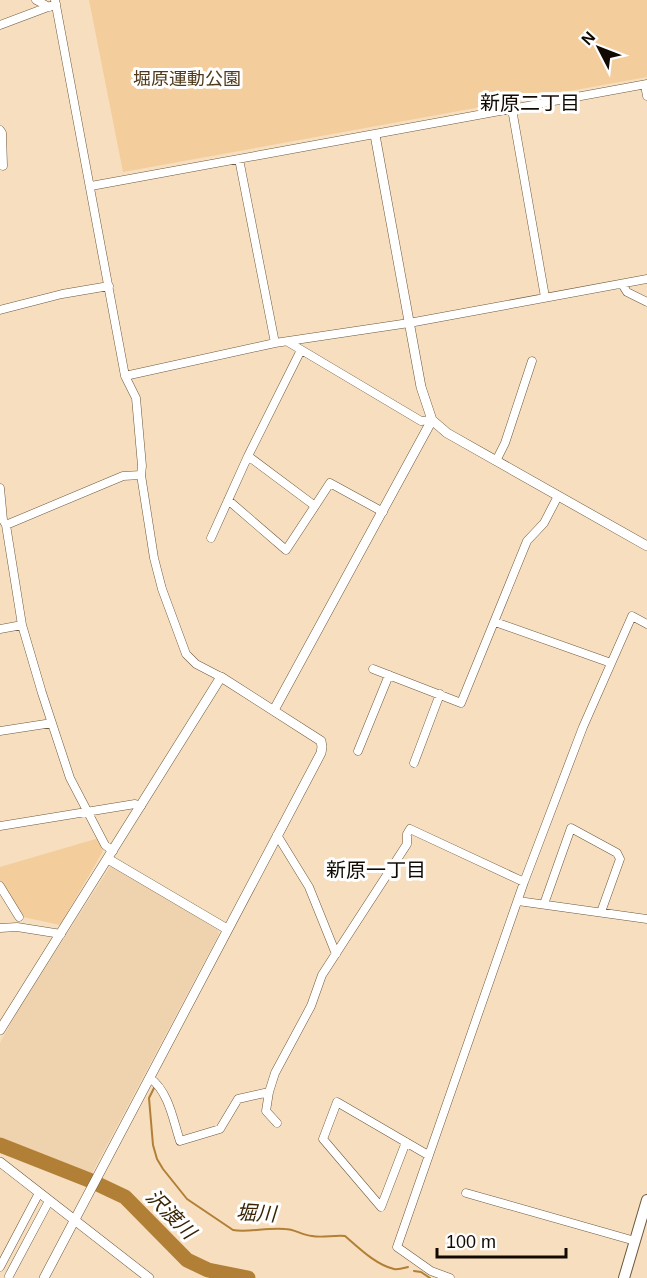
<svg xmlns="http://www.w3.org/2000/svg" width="647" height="1278" viewBox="0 0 647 1278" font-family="Helvetica,'Noto Sans JP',sans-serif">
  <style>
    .built { fill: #efd2ae }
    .green { fill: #f3cd9c }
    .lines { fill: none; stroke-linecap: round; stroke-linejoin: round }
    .stream { stroke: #b17f35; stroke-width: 2 }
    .river { stroke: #b17f35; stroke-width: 15 }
    .minor-casing { stroke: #6d583c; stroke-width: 9 }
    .tertiary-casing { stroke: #6d583c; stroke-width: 10 }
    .secondary-casing { stroke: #6d583c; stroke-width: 12 }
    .minor { stroke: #fff; stroke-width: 8 }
    .tertiary { stroke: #fff; stroke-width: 9 }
    .secondary { stroke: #fff; stroke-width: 10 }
    .labels { text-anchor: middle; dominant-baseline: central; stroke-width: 6; stroke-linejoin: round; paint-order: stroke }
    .park-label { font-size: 18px; fill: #503a1a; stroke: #fff }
    .neighbourhood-label { font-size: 20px; fill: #120a02; stroke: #fff }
    .water-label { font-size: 20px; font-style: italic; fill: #392404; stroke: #fff }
  </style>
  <rect width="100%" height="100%" fill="#f7debf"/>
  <path class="built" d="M114,866L218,930L219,934L92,1173L82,1170L80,1174L19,1149L20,1146L0,1138V1043L18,1010L110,867Z"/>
  <path class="green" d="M89,0H647V77L123,172Z
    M99,838L103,848L102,853L60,925L23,917L0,881V867Z"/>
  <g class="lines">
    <path class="stream" d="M155,1086L149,1098L153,1145L157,1159L163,1169L187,1199L233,1230C247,1233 268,1227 285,1229C294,1229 302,1235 312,1236C322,1238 334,1235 345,1236C359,1248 376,1265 394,1269C398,1270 404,1268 408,1267
      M414,1271L421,1272L430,1278"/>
    <path class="river" d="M0,1145L89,1180L125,1197L187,1260L208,1270L248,1278"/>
    <defs>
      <path id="minor" d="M36,0L49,7
        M55,0L125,376L136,398L142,466L141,475L154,558L162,589L186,654L196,664L221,677
        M0,25L56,4
        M645,85L647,96
        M512,109L545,297
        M0,130L2,133L3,166
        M239,159L275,343
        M91,186L647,84
        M622,284L627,292L647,302
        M0,310L62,294L109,286
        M288,342L421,421L432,420
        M301,350L248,456L315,506L330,483L383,512
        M125,376L275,343L409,323L647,279
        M496,461L505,443L532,361
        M0,488L3,520L6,525L22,625L42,693L70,778L105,845L113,851
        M228,500L286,550L315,506
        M6,525L123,476L141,475
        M211,538L248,456
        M495,622L611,663
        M0,629L22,625
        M373,669L461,703L527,541L544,523L558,496
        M0,731L52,723
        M358,751L389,675
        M414,763L440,694
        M0,826L135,804L141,806
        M277,835L309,887L336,954
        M0,886L19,917
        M518,901L647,919
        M544,904L571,828L617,853L620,859L601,912
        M0,928L17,927L61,934
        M150,1078C169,1092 173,1120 180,1141L220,1129L238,1099L269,1092
        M277,1123L266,1111L269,1092L275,1073L311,1006L322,975L407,844V834L410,829L524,882
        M406,1142L381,1207L323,1139L337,1102L428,1155
        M466,1193L635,1241
        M0,1267L39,1193
        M9,1276L49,1201
        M450,1278L431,1271L397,1247L524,882L583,727L632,616L647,624"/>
      <path id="tertiary" d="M375,135L421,387L432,420L447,433L647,546
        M274,710L432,420
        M108,859L227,929
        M0,1030L221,677L321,741L322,747L321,753L44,1278
        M0,1162L149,1278"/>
      <path id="secondary" d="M624,1278L647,1200"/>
    </defs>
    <use href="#minor" class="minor-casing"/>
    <use href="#tertiary" class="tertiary-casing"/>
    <use href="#secondary" class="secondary-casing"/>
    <use href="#minor" class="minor"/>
    <use href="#tertiary" class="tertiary"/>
    <use href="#secondary" class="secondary"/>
  </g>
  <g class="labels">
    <g class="park-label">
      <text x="187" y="79">堀原運動公園</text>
    </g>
    <g class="neighbourhood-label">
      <text x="530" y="103">新原二丁目</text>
      <text x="376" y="870">新原一丁目</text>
    </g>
    <g class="water-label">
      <text transform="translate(256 1213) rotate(3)">堀川</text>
      <text transform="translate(171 1214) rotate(45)">沢渡川</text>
    </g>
  </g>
  <g transform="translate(599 48) rotate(312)" stroke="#ffffff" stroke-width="4.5" paint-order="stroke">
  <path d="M0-4.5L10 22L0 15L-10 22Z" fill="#120a02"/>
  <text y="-9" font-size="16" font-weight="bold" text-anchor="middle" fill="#120a02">N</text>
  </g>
  <path d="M437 1248v9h129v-9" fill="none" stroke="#120a02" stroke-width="3"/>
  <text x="446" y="1248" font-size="18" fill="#120a02" stroke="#ffffff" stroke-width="4.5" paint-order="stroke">100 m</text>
</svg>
